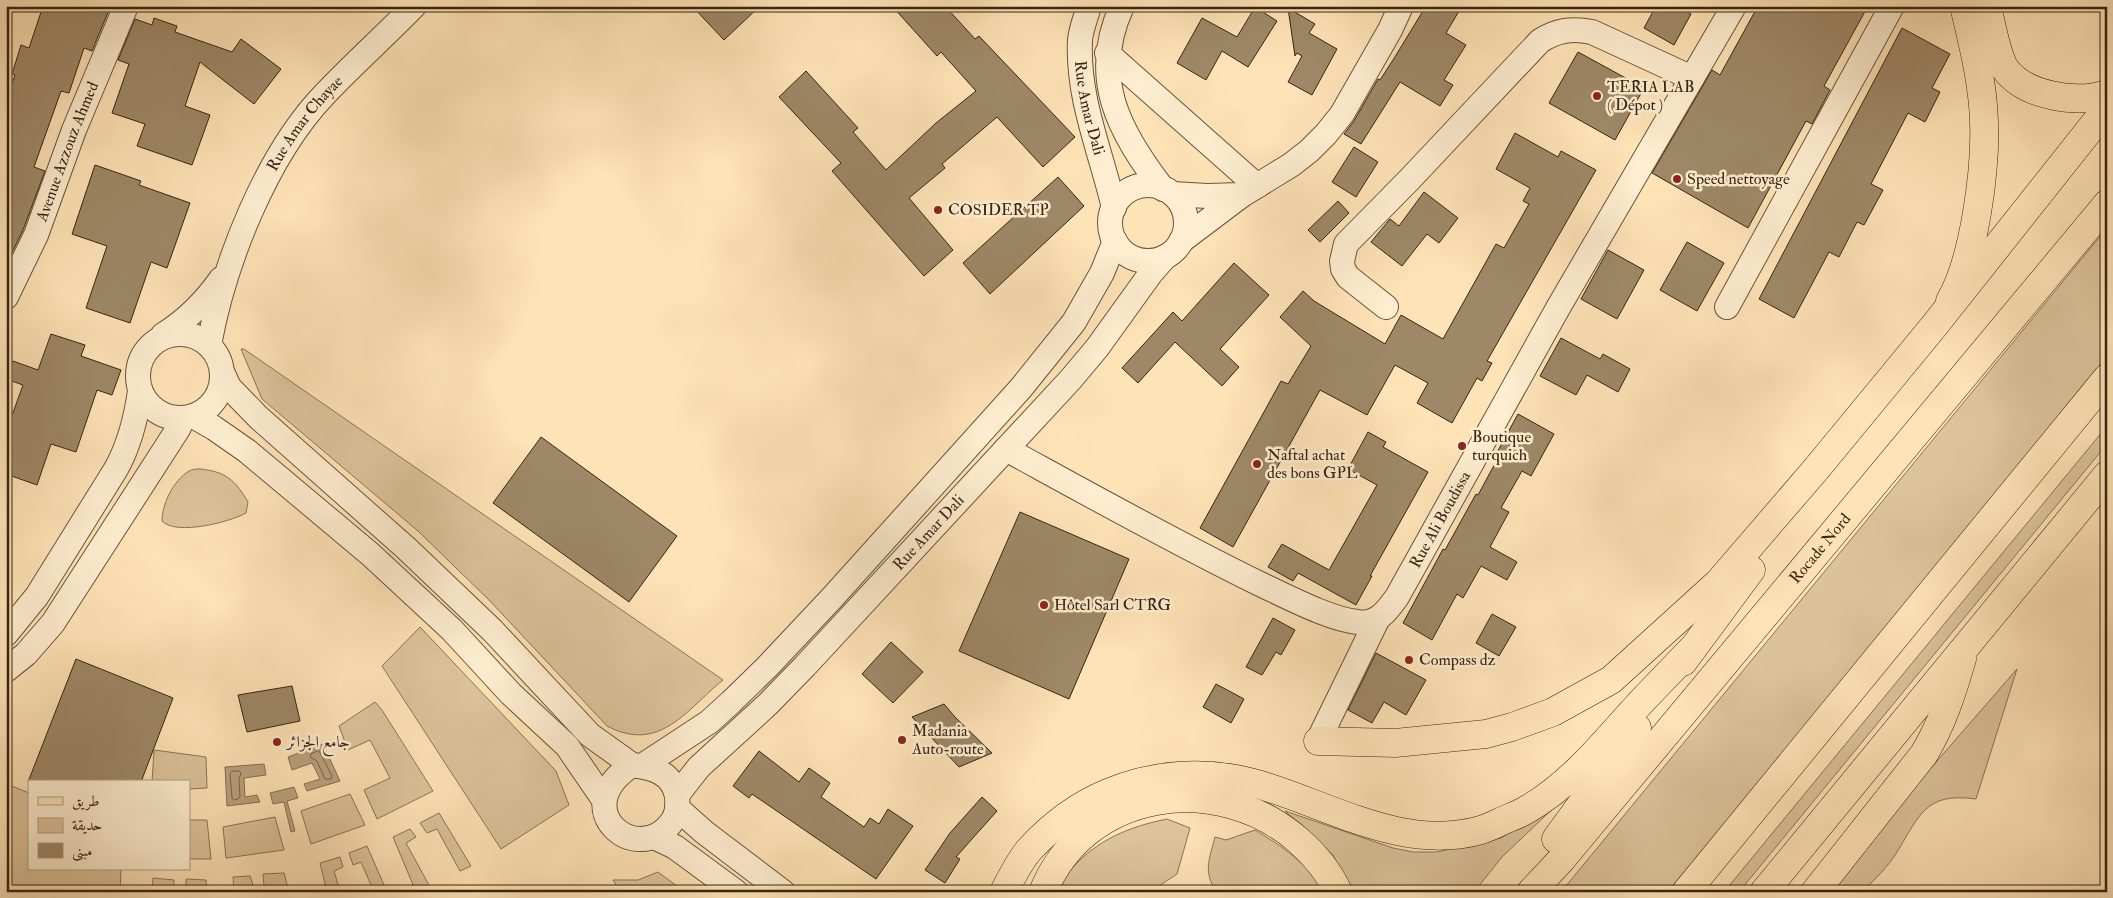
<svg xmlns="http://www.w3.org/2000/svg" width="2113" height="898" viewBox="0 0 2113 898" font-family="'IM FELL Double Pica',Amiri,serif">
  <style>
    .green { fill: #dcc39a; stroke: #8a7456 }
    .water { fill: #baa27e; stroke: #867053 }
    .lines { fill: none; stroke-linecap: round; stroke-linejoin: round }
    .shore { stroke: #786448; stroke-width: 1 }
    .building { fill: #9e8867; stroke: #372512 }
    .minor-casing { stroke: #69543b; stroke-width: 26 }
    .major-casing { stroke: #372512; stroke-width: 29 }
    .highway-casing { stroke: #372512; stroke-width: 29 }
    .minor { stroke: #feedd0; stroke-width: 24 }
    .major { stroke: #fee3b6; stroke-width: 28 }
    .highway { stroke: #fee3b6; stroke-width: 28 }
    .poi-dot { fill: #8f2418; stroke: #feedd0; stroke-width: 2 }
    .labels { text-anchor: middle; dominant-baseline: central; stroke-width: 5; stroke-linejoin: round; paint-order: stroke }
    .poi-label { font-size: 16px; fill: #372512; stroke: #feedd0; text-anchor: start }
    .street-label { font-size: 16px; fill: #372512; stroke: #feedd0 }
  </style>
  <rect width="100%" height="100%" fill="#fee3b6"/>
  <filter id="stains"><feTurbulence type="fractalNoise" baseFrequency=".004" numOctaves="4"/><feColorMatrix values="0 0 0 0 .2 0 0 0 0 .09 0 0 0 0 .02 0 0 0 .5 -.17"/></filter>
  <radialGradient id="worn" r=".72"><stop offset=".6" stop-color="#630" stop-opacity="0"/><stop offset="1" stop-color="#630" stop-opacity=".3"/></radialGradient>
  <path class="green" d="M2107,228V357L1712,841L1670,892H1561Z
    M241,349H244L723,680C687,709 660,754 607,726L490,601L418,531L262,399Z
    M2107,426V444L1739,892H1724Z
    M201,469C226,472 235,480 248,502L246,513C230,522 176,536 162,521C162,504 173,481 189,471C192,469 197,469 201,469Z
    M420,627L556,771L569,805L501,849L382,666Z
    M2017,669L1976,799C1925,792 1920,815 1897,852C1888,867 1876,878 1864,890L1829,892L1924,776Z
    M375,702L382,710L433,791L377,819L364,790L390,778L370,740L348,750L339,726Z
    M154,750L206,757L207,788L189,789V782H152Z
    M7,784L29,793V869H121L120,892H19L6,882Z
    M350,794L365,825L311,844L301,811Z
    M1564,798L1502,857L1474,892H1353L1333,855L1285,811L1393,848L1413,852H1437L1501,838Z
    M439,813L471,866L460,871L437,829L427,833L420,823Z
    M275,817L284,850L226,858L223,827Z
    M1167,819L1190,828L1177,874L1150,892H1054C1082,848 1117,829 1167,819Z
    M189,820H207L211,859H189Z
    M410,829L416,837L406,843L430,887L416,892L393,837Z
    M1255,830C1281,846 1310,864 1323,892H1217C1202,872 1210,858 1215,837L1226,840Z
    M367,846L387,892H374L361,862L353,865L349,853Z
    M340,857L343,867L334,871L340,892H327L320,863Z
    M658,872L685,892H620L613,880H638Z
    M284,873L289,892H274L272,886H264L263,874Z
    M250,876L254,888L245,890V892H234L233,877Z
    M153,878L174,880V892H152Z
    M186,879L206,880L207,892H186Z"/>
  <path class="water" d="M323,744L340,781L307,791L304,784L320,779L312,763L292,770L288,757Z
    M264,764L266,775L244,778L245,797L257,795L260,802L227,806L225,767Z
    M294,787L298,798L287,801L295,831L291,832L284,802L273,804L270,793Z"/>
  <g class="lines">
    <path class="shore" d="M319,751L332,776L331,779H325L317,761L310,757L311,754Z
      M233,771H239L241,773L239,779L240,797L238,799L234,800L232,798L230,774Z"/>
  </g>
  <path class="building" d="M43,6H98L109,10L92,51L84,48L69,93L61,91L34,167L45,171L23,230L6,265V101L15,75L12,74L21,45L29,48Z
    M692,6H760L724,40Z
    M892,6H945L975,39L979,36L1075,137L1043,167L997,117L942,164L945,168L909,198L953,250L924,276L832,171L841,163L779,97L806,71L858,128L853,132L886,170L936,123L976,91L941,52L937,56Z
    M1426,6H1462L1446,33L1466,45L1444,80L1453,85L1440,106L1400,82L1361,144L1344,134L1354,121L1378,79L1380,80L1393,60Z
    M1656,6H1677L1691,14L1674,45L1644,28Z
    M1758,6H1868L1824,86L1830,90L1812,124L1806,121L1748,228L1652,173L1712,70L1720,75Z
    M1255,7L1277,21L1248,67L1222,51L1206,80L1177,63L1202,18L1237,37Z
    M1288,8L1315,24L1309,33L1337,49L1312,95L1288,82L1302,56L1297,53L1295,56Z
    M154,18L177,26L175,32L232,52L241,39L281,69L254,104L200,62L185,106L210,115L192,165L137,146L145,124L112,113L129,64L118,60L135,19L152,25Z
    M1902,28L1950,54L1932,88L1940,92L1925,122L1908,113L1871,184L1883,190L1864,225L1857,222L1839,257L1829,252L1794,318L1759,299Z
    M1578,52L1644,88L1615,140L1549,103Z
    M1515,133L1558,157L1561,151L1596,170L1487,361L1492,363L1482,381L1477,378L1452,423L1417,403L1428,383L1395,365L1367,415L1320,390L1233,547L1200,528L1281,381L1288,384L1311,346L1280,317L1303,291L1314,301L1385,344L1401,315L1443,339L1496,244L1504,248L1529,204L1523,201L1530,188L1496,169Z
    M1354,147L1378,162L1356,197L1332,182Z
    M95,165L141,181L139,185L190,203L167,268L151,262L130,323L86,308L107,246L72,234Z
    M1058,177L1084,206L990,294L963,263Z
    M1424,192L1458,218L1439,243L1427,234L1402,266L1371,242L1390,219L1399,226Z
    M1338,201L1349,213L1320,242L1308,230Z
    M1687,242L1724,263L1697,311L1660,290Z
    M1608,250L1644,270L1617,319L1581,299Z
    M1234,263L1269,295L1220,349L1239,367L1222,386L1175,342L1138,383L1122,368L1173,312L1182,321Z
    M51,334L85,345L81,356L121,370L112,395L97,390L76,452L51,444L37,485L6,474V432L23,385L6,379L13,361L38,370Z
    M1561,338L1600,359L1603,354L1630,369L1618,392L1587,375L1576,395L1540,376Z
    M1518,414L1554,434L1531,476L1522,471L1501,508L1509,512L1490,547L1517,562L1507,580L1481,566L1463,598L1457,594L1432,640L1403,623L1443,549L1445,550L1476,494L1478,495L1498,458L1495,456Z
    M1368,432L1386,442L1383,447L1428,472L1370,576H1372L1356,605L1298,573L1293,581L1268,567L1282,544L1329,570L1377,485L1348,469Z
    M541,437L677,536L629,602L493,503Z
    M1020,512L1129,559L1069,699L959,651Z
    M1492,614L1516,627L1499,656L1476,643Z
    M1273,618L1295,630L1281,655L1276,652L1262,675L1246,667Z
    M891,642L923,672L893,703L862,674Z
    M1376,653L1426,680L1406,715L1384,702L1372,723L1348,710Z
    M76,659L173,698L141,782H28Z
    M1216,684L1244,699L1231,723L1203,707Z
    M292,686L300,721L247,732L238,695Z
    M944,704L955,717L992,753L959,767L912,717Z
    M759,751L799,782L809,768L830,783L821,797L864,827L870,818L879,824L888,809L913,826L876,879L752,794L749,798L733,786Z
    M982,797L997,811L956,857L960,859L945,883L925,870L950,833Z"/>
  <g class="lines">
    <defs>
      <g id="minor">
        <path id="s1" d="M1089,6C1086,17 1081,29 1080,40C1077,98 1101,152 1114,208"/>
        <path d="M1122,6C1089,78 1119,132 1163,189"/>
        <path d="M1107,53L1257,186"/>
        <circle cx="1148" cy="223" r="38"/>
        <path d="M1173,194L1207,196L1242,195"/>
        <path d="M1181,241L1242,195L1291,165L1309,151L1326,134L1342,114L1390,30L1401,6"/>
        <path id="s2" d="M6,297L36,235L74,130L126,6"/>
        <path d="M1386,307L1348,277L1343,269L1342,261L1346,244L1409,180L1540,41C1557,30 1572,28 1592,32L1692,78"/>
        <path d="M1727,307L1892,6"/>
        <circle cx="180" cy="376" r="42"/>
        <path d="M163,335C187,320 205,302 221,279"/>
        <path id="s3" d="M209,345C224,263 266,156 324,95C353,64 385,36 414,6"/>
        <path d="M223,374L229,387L258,417L406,548L492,630L590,735L632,765"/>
        <path d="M193,416L214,428L247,451L370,554L452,630L511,694L567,746L604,800"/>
        <path id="s4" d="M1006,449C1090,495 1174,542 1260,584C1286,596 1331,620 1358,622C1377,625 1387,611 1397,597L1558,308L1734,6"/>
        <path d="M6,634L37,596L116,469C130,444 136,419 140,391"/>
        <path d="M6,670L26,654L53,623L178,429L183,418"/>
        <path d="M1318,741L1377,620"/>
        <path d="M632,765C648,767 666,770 674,787C679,798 679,813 671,823C637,868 565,809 632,765Z"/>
        <path d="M642,766L709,722L731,702L767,667L831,599L1021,388L1074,322L1102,273L1115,241"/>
        <path id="s5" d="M677,795L699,767L768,704L805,666L1071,379L1097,348L1151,273L1165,257"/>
        <path d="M677,808L704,832L783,892"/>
        <path d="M654,837L675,847L736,892"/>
      </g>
      <path id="major" d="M1987,6C1991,22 1997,58 2006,70C2026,96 2077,104 2107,94
        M1950,301C1974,261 1986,169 1984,122C1983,83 1973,44 1964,6"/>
      <g id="highway">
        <path d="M1683,662L1751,570"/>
        <path d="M1318,741L1395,743L1486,734L1512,727L1553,712L1611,680L1719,582L1817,468L1934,326L2107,108"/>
        <path d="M1556,839L1637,728"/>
        <path d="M1004,892C1011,878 1019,862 1029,850C1051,826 1079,805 1108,793C1154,773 1208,770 1257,784C1330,805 1403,852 1481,830C1487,828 1494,825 1500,822C1508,818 1518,815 1526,810C1567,787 1600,748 1631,713C1651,691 1672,670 1693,648"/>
        <path d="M1043,892C1085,788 1219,770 1299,841C1315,855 1329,872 1338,892"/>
        <path id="s6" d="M1531,892L1561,860L2107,204"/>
        <path d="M1686,892L2107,378"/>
        <path d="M1764,892L2107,475"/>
        <path d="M1815,892L1924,754C1942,724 1952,693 1962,659"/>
      </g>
    </defs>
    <use href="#minor" class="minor-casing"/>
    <use href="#major" class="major-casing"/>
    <use href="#highway" class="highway-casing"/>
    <use href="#minor" class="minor"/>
    <use href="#major" class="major"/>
    <use href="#highway" class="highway"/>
  </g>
  <g class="poi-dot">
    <circle cx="1597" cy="96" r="5"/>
    <circle cx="1677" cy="179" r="5"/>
    <circle cx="938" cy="210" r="5"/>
    <circle cx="1462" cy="446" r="5"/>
    <circle cx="1257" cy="464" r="5"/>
    <circle cx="1044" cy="605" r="5"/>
    <circle cx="1409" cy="660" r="5"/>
    <circle cx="902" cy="740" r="5"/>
    <circle cx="277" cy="742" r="5"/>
  </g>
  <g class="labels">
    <g class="poi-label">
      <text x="1607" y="87">TERIA LAB<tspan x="1607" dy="18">( Dépot )</tspan></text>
      <text x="1687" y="179">Speed nettoyage</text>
      <text x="948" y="210">COSIDER TP</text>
      <text x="1472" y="437">Boutique<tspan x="1472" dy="18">turquich</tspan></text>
      <text x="1267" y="455">Naftal achat<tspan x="1267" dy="18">des bons GPL</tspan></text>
      <text x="1054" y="605">Hôtel Sarl CTRG</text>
      <text x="1419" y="660">Compass dz</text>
      <text x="912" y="731">Madania<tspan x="912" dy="18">Auto-route</tspan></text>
      <text x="287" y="742">جامع الجزائر</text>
    </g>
    <g class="street-label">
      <text stroke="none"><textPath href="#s1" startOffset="104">Rue Amar Dali</textPath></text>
      <text stroke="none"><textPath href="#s3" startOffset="244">Rue Amar Chayae</textPath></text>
      <text stroke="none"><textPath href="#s2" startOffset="158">Avenue Azzouz Ahmed</textPath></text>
      <text stroke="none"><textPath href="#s4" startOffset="531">Rue Ali Boudissa</textPath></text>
      <text stroke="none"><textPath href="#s5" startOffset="364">Rue Amar Dali</textPath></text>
      <text stroke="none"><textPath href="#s6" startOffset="449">Rocade Nord</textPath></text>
    </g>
  </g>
  <rect width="2113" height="898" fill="none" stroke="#fee3b6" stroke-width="25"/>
  <rect x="8" y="8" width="2098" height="883" fill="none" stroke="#372512" stroke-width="2.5"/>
  <rect x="12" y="12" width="2088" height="873" fill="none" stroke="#372512"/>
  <rect x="28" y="780" width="162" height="90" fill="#feedd0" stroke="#ae9d84"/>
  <rect x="38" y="797" width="25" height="8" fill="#fee3b6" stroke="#ae9d84"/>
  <text x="72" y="806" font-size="15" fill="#372512">طريق</text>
  <rect x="38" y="818" width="25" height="15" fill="#dcc39a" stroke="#ae9d84"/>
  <text x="72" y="830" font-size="15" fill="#372512">حديقة</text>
  <rect x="38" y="843" width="25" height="15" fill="#9e8867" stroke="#ae9d84"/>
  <text x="72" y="856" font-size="15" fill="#372512">مبنى</text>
  <rect width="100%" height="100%" filter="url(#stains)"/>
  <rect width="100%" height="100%" fill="url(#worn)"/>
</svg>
